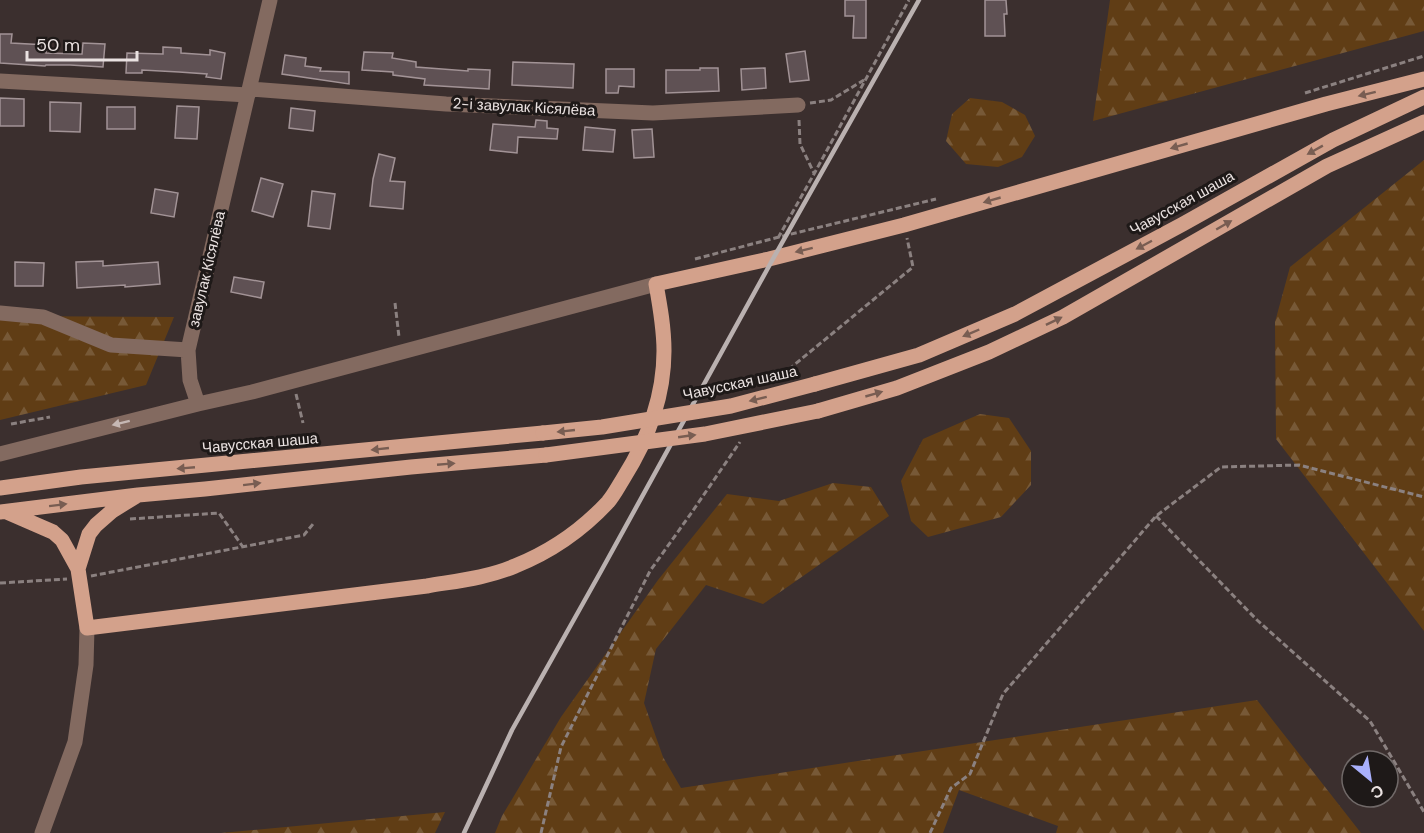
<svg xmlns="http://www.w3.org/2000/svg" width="1424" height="833" viewBox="0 0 1424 833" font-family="'DM Sans',sans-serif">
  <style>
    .forest { fill: url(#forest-firs) }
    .building { fill: #5f5154; stroke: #a29396; stroke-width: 1.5 }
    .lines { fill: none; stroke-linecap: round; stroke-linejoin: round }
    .path { stroke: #8b8180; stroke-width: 3; stroke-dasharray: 6 3; stroke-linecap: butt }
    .minor { stroke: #836a60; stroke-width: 15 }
    .major { stroke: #d3a18b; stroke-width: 15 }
    .rail { stroke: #bab1b0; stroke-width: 4.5 }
    .major-bridge { stroke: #d3a18b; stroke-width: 15 }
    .oneway { fill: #785d52 }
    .oneway2 { fill: #c6b8b4 }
    .labels { text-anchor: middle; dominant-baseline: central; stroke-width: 6; stroke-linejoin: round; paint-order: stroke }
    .street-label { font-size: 15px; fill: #eae2e1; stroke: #1e1918 }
  </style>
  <defs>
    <pattern id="forest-firs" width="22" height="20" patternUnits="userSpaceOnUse" patternTransform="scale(1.5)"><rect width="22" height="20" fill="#603d15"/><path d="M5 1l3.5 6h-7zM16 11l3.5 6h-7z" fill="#775937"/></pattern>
  </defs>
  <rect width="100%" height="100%" fill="#3b2f2e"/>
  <path class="forest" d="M1110,0H1424V31L1093,121Z
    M970,98L1002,102L1025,115L1035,136L1022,157L998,167L966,164L946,141L952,114Z
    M1424,160V631L1276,439L1275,322L1290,267Z
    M0,316L174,317L146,385L0,420Z
    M980,414L1009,418L1031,451V485L1001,517L928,537L911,521L901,481L923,439Z
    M833,483L871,487L889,516L763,604L706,585L656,649L644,703L663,757L681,788L1257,700L1361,833H1056L1058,826L959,790L943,833H495L502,816L561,717L658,580L727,494L779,501Z
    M445,812L435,833H221Z"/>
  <path class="building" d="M845,0H866V38H853L854,16H845Z
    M985,0H1006L1007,14H1004L1005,36H985Z
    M0,34H12L11,43L47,45L46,53L82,54L83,43L105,44L103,67L70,65H46L45,66L0,63Z
    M163,47L181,48V53L210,55V50L225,53L221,79L206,77L207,74L179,72L142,70V73H126L127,53L163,54Z
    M805,51L809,80L790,82L786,54Z
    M364,52L393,53L392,58L416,62V67L468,71V69L490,70L489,89L424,85L425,79L393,75V72L362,70Z
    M285,55L306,58L305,66L321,68L320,71L349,72V84L282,74Z
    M513,62L574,64L573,88L512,85Z
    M700,68H718L719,91L666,93V70H700Z
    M765,68L766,88L742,90L741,69Z
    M606,69H634V87L619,86L618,93H606Z
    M0,98L24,99V126H0Z
    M50,102L81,103L80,132L50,131Z
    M177,106L199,107L197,139L175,138Z
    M107,107H135V129H107Z
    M291,108L315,111L313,131L289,128Z
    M536,120L547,121V128L558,129L557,139L518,137L517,153L490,150L493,124L535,127Z
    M585,127L615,130L613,152L583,150Z
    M652,129L654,157L634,158L632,130Z
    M379,154L395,158L390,181L405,182L403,209L370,206L373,179Z
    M261,178L283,184L273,217L252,211Z
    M155,189L178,193L174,217L151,213Z
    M312,191L335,194L330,229L308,226Z
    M103,261V266L158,262L160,284L125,287V285L77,288L76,262Z
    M15,262L44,263L43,286H15Z
    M234,277L264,282L261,298L231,292Z"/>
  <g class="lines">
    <path class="path" d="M1305,93L1424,56
      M810,103L831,100L864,80
      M799,120L800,144L814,173
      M778,238L814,174L909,0
      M695,259L779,237L936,199
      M395,303L399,337
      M784,377L788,370L913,267L907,238
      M296,394L303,423
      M11,424L50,417
      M1156,516L1257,620L1370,721L1424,812
      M130,519L219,513L243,547
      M91,576L304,535L313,524
      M0,583L67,579
      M541,833L561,747L650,571L692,512L740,442
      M930,833L951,788L970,774L1003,694L1156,516L1221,467L1299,465L1424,497"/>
    <path class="minor" d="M0,81L248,95
      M250,89L446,104L653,113L798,105
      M0,313L43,317L111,345L188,350
      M198,404L190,380L188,350L270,0
      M0,454L198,404L252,392L656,284
      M42,833L75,742L86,665L87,628"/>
    <path class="major" d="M815,384L919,355L1015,314L1183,224L1333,140L1424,97
      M818,411L897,388L989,352L1063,317L1327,166L1424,122
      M0,488L81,477L543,433
      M138,495L112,511L96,525L89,534L78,569L87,628L427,586C456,581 487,578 515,566C550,552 582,530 608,502C614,495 618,487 623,479C647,441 664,397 664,351C664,328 660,306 656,284L769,259L904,225L1326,104L1424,79
      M0,512L138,495L205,489L411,467L546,455
      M7,512L53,532L62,540L78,569"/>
    <path class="rail" d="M464,833L512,730L600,573L774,257L919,0"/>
    <path class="major-bridge" d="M543,433L602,427L731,406L815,384
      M546,455L705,434L818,411"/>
  </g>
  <defs><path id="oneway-solid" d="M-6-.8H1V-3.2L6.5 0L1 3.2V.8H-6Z" transform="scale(1.5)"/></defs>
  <g class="oneway">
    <use href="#oneway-solid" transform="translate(1367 94) rotate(166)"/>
    <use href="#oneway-solid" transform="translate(1179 146) rotate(164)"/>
    <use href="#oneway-solid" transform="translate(1315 150) rotate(151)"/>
    <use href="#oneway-solid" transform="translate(992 200) rotate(164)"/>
    <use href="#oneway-solid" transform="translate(1224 225) rotate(-30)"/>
    <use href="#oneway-solid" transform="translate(1144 245) rotate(152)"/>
    <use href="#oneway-solid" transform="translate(804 250) rotate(166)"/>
    <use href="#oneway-solid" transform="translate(1054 321) rotate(-26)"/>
    <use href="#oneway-solid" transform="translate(971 333) rotate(157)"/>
    <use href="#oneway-solid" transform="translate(874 394) rotate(-16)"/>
    <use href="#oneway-solid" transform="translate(758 399) rotate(166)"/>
    <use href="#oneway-solid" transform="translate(566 431) rotate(174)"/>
    <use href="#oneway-solid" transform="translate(687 436) rotate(-8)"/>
    <use href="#oneway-solid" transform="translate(380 449) rotate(174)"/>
    <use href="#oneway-solid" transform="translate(446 464) rotate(-5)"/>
    <use href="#oneway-solid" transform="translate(186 468) rotate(175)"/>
    <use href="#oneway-solid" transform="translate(252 484) rotate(-7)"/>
    <use href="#oneway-solid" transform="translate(58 505) rotate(-7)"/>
  </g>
  <use class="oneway2" href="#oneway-solid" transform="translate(121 423) rotate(166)"/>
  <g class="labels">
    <g class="street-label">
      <text transform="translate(524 107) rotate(3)">2-і завулак Кісялёва</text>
      <text transform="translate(1182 203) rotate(-29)">Чавусская шаша</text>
      <text transform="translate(207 269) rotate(-77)">завулак Кісялёва</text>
      <text transform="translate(740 383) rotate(-12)">Чавусская шаша</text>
      <text transform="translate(260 443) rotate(-5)">Чавусская шаша</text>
    </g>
  </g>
  <g transform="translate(1370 779) rotate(150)"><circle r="28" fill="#1e1918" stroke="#706968" stroke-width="1.5"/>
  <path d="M0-4.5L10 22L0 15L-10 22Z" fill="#a9b0fc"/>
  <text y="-9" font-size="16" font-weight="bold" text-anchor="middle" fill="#eae2e1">С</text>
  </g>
  <path d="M27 51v9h110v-9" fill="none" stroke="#eae2e1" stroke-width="3"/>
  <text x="36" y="51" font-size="18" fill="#eae2e1" stroke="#1e1918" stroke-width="4.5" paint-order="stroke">50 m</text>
</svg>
